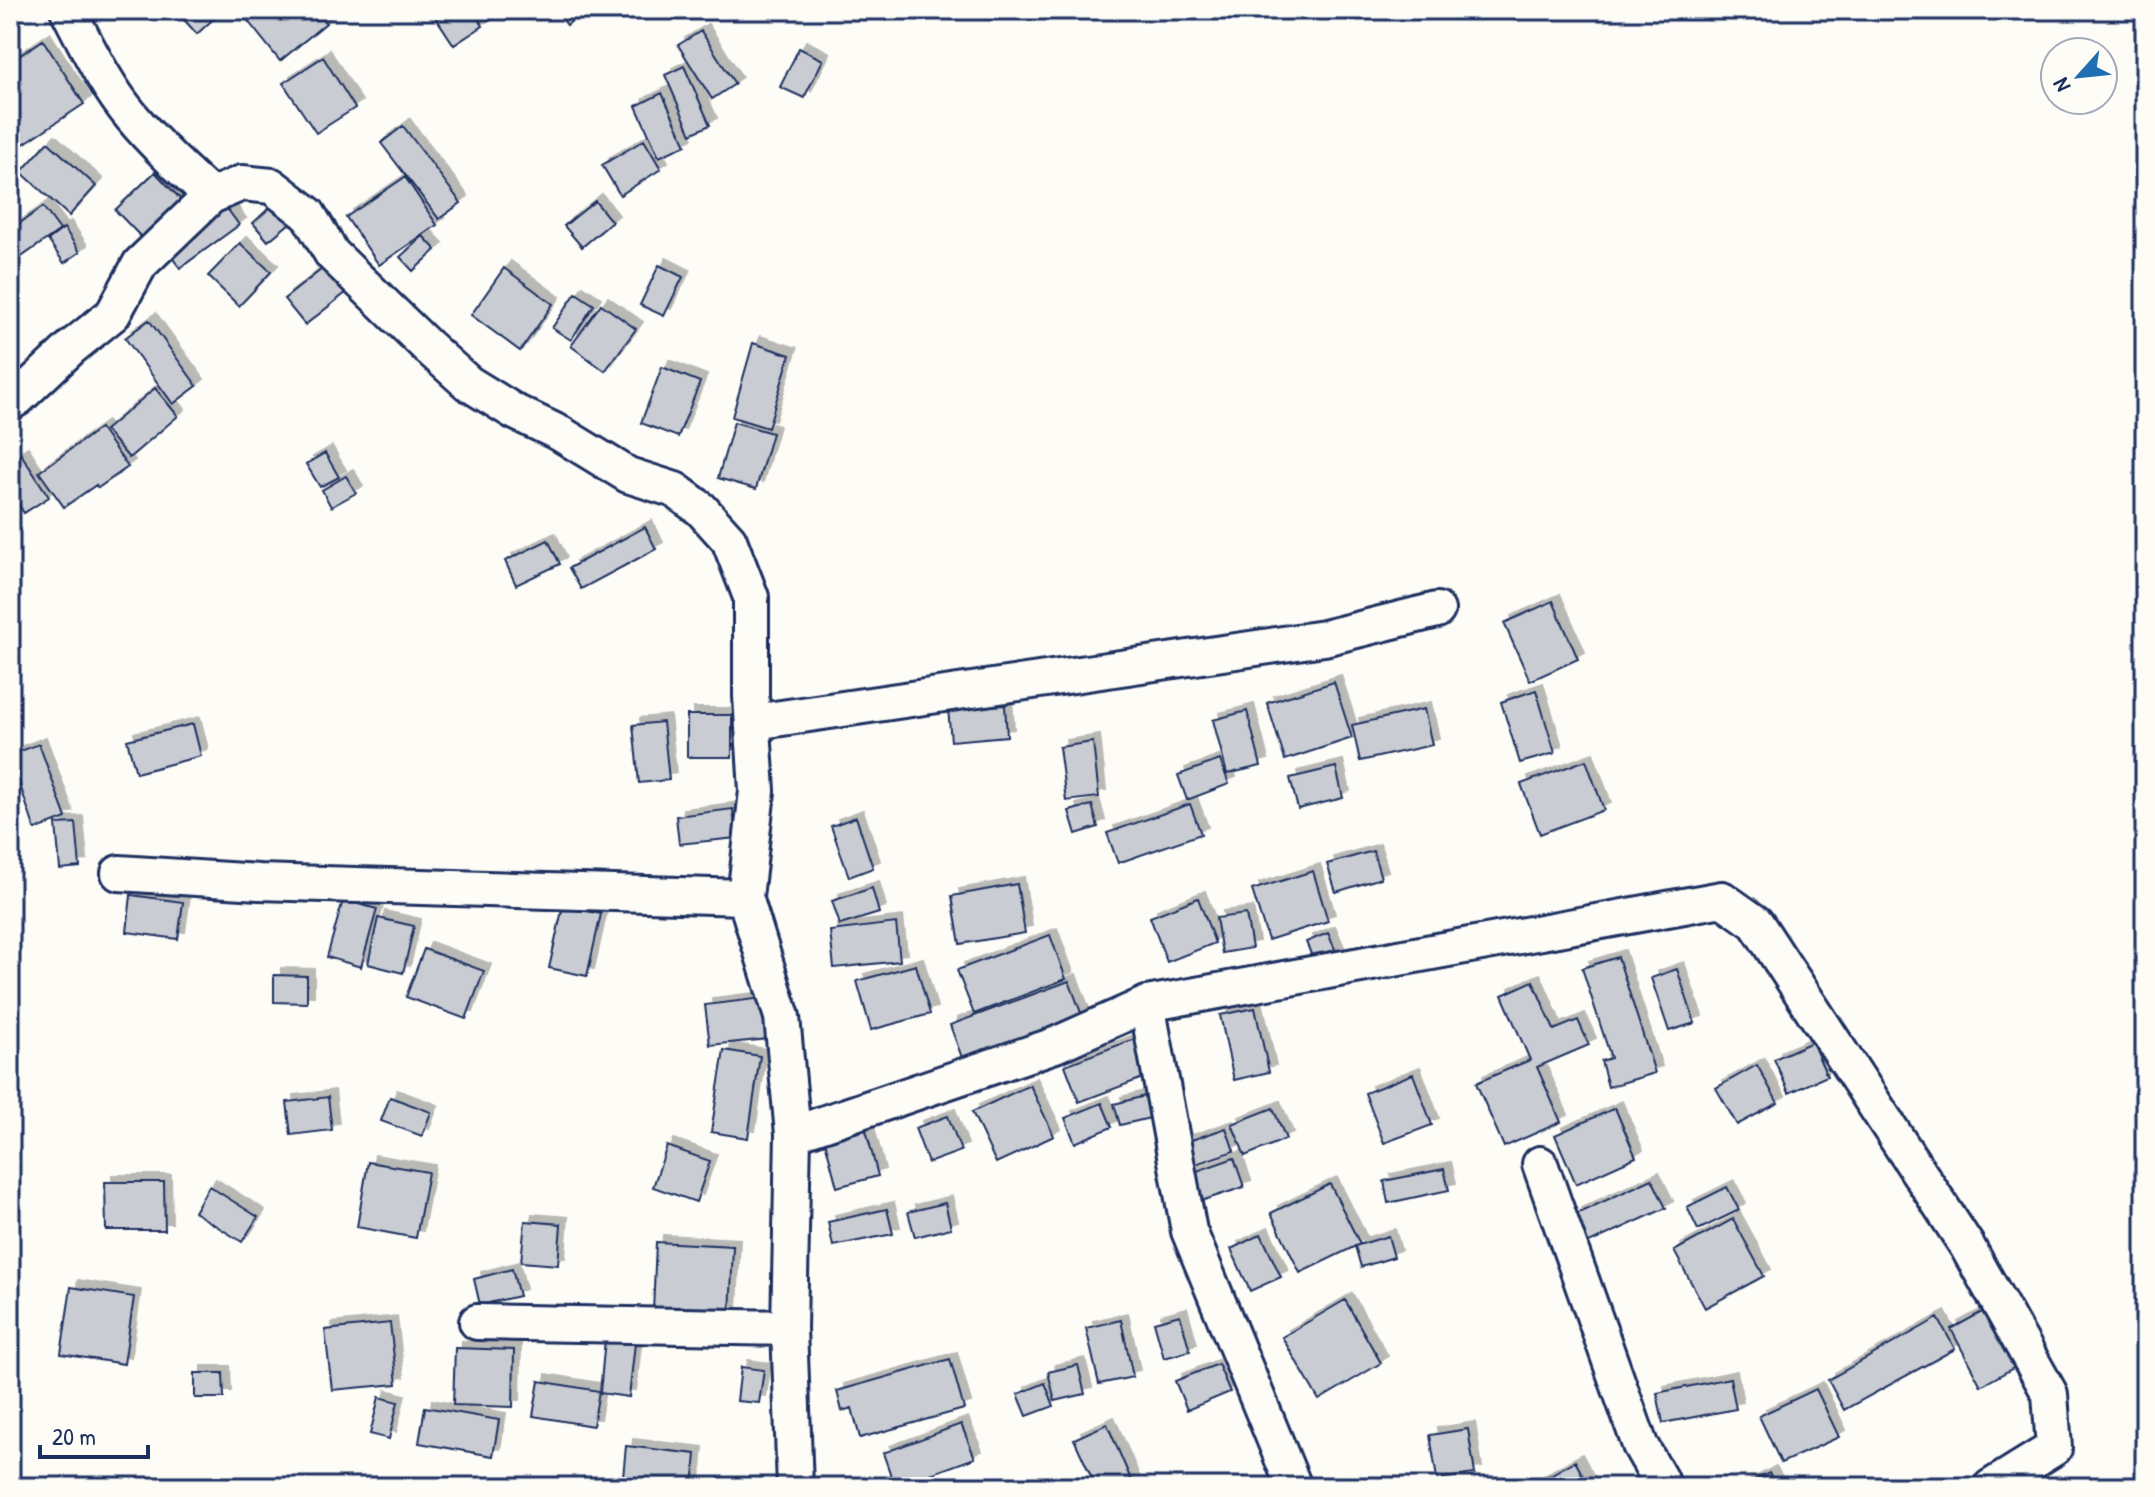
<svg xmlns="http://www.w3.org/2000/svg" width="2155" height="1497" viewBox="0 0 2155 1497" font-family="'Patrick Hand',sans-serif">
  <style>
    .building { fill: #c9ccd3; stroke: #1b2f5e; stroke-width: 2; filter: url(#shadow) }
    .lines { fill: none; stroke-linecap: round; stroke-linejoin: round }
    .minor-casing { stroke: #1b2f5e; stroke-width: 40 }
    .minor { stroke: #fdfcf7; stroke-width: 34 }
  </style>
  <defs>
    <filter id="shadow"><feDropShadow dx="7" dy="-7" stdDeviation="0" flood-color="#0004"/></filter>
  </defs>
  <rect width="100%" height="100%" fill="#fdfcf7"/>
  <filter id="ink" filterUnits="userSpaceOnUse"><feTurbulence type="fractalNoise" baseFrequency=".0125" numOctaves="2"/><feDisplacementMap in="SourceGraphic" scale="16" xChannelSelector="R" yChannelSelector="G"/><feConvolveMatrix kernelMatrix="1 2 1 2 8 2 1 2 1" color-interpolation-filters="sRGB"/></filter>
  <g filter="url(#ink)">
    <path class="building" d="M179,10H223L197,34L177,12Z
      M262,10H315L326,23L280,61L248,21Z
      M431,10H473L483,26L454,45Z
      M555,10H585L567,25Z
      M701,31L735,84L712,99L678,45Z
      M43,40L84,104L10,153V128L21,121L10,104V62Z
      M799,48L823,60L804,98L780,87Z
      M323,57L355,108L316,133L283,83Z
      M684,66L710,125L691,134L665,75Z
      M662,93L686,145L659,157L636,106Z
      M403,126L461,203L439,219L381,143Z
      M644,140L661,169L620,195L602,165Z
      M48,142L96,186L69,216L21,172Z
      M155,172L186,205L146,242L115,210Z
      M405,177L437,225L379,265L346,217Z
      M221,200L239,225L180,268L162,244Z
      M595,201L612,222L582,247L564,226Z
      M274,204L290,223L268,241L253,223Z
      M43,207L60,230L10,265V230Z
      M64,228L80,252L64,263L48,240Z
      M423,236L436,250L413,271L400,257Z
      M240,243L271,272L239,306L208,276Z
      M331,262L352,288L305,325L284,299Z
      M659,265L683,277L664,316L640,305Z
      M504,268L553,304L520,351L471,315Z
      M576,293L594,305L571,340L552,328Z
      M601,304L636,329L605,371L571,346Z
      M149,320L197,386L173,404L125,338Z
      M753,343L790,355L768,428L732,417Z
      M662,367L700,382L678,437L641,423Z
      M155,388L178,416L129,458L105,430Z
      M734,422L772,433L756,489L718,478Z
      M100,428L128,467L98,488L96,485L64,507L39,472Z
      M325,453L339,477L320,487L306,464Z
      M21,454L49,497L24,513L10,491V461Z
      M346,476L356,493L331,507L322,490Z
      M645,527L656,549L581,589L569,568Z
      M548,540L560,564L516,585L505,561Z
      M1553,601L1578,659L1530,681L1504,623Z
      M1334,682L1352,738L1285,760L1267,703Z
      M1536,690L1555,753L1520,763L1501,702Z
      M1005,705L1007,736L951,741L948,709Z
      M1424,709L1432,745L1360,761L1352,725Z
      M1247,711L1261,766L1227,774L1213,720Z
      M687,715H732V757H687Z
      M663,722L669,780L639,783L633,725Z
      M193,724L201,756L136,773L127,740Z
      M1093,742L1099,797L1066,801L1059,747Z
      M39,744L66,818L35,830L10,755Z
      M1220,760L1229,784L1187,800L1178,775Z
      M1586,760L1604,810L1540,834L1521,784Z
      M1336,767L1343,798L1298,809L1290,778Z
      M1190,804L1201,834L1118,863L1107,833Z
      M1092,805L1098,827L1076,834L1069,811Z
      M733,809L736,838L679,844L676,816Z
      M856,817L873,868L849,877L831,826Z
      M76,823L80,867L60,869L56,824Z
      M1373,851L1381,878L1336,892L1327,864Z
      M1313,871L1328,921L1268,940L1252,890Z
      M1017,884L1025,933L960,944L952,896Z
      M872,888L879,913L840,925L832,901Z
      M131,895L183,902L178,939L127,932Z
      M1198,898L1215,943L1167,962L1150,917Z
      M343,900L377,909L361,967L327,957Z
      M563,906L601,914L587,976L549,968Z
      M1246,914L1252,948L1222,953L1216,918Z
      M378,918L414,926L403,973L368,964Z
      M896,923L900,961L834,968L830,931Z
      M1328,933L1340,961L1318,971L1306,942Z
      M1050,935L1066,979L974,1014L957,970Z
      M424,949L484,971L466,1019L406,997Z
      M1618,957L1655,1073L1608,1087L1601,1061L1611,1058L1582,968Z
      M916,965L930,1014L871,1030L857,981Z
      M1677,969L1695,1023L1669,1031L1651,978Z
      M274,975L307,976V1003L274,1002Z
      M1069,981L1083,1018L964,1063L950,1025Z
      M1533,981L1554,1030L1578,1020L1589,1045L1537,1067L1561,1122L1504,1147L1476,1083L1530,1060L1502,995Z
      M763,998L768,1039L710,1045L705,1005Z
      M1255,1008L1269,1072L1234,1080L1220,1015Z
      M1137,1038L1151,1075L1079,1102L1065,1065Z
      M1812,1042L1827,1076L1789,1093L1774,1059Z
      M724,1050L760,1056L748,1138L711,1132Z
      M1757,1065L1778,1103L1737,1125L1716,1088Z
      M1413,1074L1432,1125L1384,1143L1365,1093Z
      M1030,1085L1054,1136L996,1163L972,1112Z
      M1145,1096L1150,1118L1120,1125L1114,1104Z
      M328,1097L332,1130L291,1135L287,1102Z
      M390,1097L431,1112L422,1136L381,1121Z
      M1102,1103L1112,1127L1075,1143L1065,1118Z
      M1273,1108L1286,1139L1245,1156L1232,1124Z
      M1615,1108L1636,1157L1576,1184L1555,1135Z
      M948,1116L961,1151L928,1163L915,1128Z
      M1226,1128L1234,1151L1190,1166L1183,1143Z
      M866,1130L878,1176L837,1187L825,1141Z
      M667,1146L710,1161L696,1202L653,1187Z
      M1234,1158L1244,1187L1201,1201L1191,1173Z
      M368,1162L428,1172L416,1238L357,1227Z
      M1444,1169L1449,1190L1388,1203L1384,1181Z
      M1652,1179L1666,1208L1587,1244L1574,1215Z
      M105,1182H164L165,1230H106Z
      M1330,1184L1360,1244L1300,1273L1271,1213Z
      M209,1186L258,1217L242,1242L194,1212Z
      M1727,1187L1739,1210L1698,1230L1687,1207Z
      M945,1203L951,1228L915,1237L908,1212Z
      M887,1209L893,1234L833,1246L828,1222Z
      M1733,1219L1764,1276L1705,1308L1674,1251Z
      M525,1221L561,1224L558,1265L521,1262Z
      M1261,1234L1281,1277L1250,1291L1231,1249Z
      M1388,1236L1394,1257L1361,1267L1355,1246Z
      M656,1242L733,1246L730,1316L653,1312Z
      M512,1269L519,1296L480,1305L474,1279Z
      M71,1287L134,1297L124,1364L61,1354Z
      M1345,1300L1381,1363L1319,1400L1282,1337Z
      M1991,1307L2022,1363L1981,1386L1951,1329Z
      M1180,1315L1190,1351L1164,1358L1154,1322Z
      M1938,1318L1955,1349L1844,1410L1828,1380Z
      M1121,1320L1133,1377L1099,1384L1086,1328Z
      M390,1323L397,1384L332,1390L325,1330Z
      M605,1339L635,1343L629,1397L600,1393Z
      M455,1348L514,1350L513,1407L453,1405Z
      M950,1359L964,1409L860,1438L852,1408L842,1411L837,1391Z
      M1218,1364L1230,1392L1187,1410L1175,1381Z
      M1078,1365L1085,1394L1055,1401L1048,1372Z
      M741,1367L764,1370L759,1403L737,1401Z
      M195,1373H223L224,1398H195Z
      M1730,1378L1736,1409L1663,1423L1657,1393Z
      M539,1381L599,1391L593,1426L533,1416Z
      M1045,1383L1054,1406L1027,1416L1018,1394Z
      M1816,1389L1839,1437L1781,1463L1759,1416Z
      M379,1397L398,1402L389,1439L370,1434Z
      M425,1407L499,1420L493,1456L419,1443Z
      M961,1424L975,1458L895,1487L883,1453Z
      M1107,1424L1132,1482L1121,1487H1096L1074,1439Z
      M1468,1429L1475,1474L1437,1479L1430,1435Z
      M626,1446L696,1454L693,1487H622Z
      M1575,1461L1589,1487H1529Z
      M1769,1473L1777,1487H1743Z"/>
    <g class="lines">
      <defs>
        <path id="minor" d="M68,10C87,46 105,85 132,117C156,146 184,171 211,196L242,183L272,186L308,214L332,254L428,347L468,383L515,412L561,434L628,475L675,490L701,509L729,540L751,597V696L757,791L745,897L782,1017L793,1134L789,1328L795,1487
          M10,403L19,397L72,347L113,314L140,264L211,196
          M755,722L1324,638L1437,610
          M119,873L259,882L745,897
          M1147,1004L1189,1231L1294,1487
          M793,1134L1055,1045L1147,1004L1722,899L1756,923L1967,1246L2050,1394L2054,1448L1991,1487
          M1540,1164L1640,1445L1664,1487
          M477,1322L789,1328"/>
      </defs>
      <use href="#minor" class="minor-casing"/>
      <use href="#minor" class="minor"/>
    </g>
  </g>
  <rect width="2155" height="1497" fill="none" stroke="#fdfcf7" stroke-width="40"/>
  <rect x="20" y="20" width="2115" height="1457" fill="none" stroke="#1b2f5e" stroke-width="3" filter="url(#ink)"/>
  <g transform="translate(2079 76) rotate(243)"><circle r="38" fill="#fdfcf7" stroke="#a3aaba" stroke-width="2"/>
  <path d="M0-6L14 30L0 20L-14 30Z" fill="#1f6fb2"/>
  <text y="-12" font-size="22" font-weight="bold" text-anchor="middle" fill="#1b2f5e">N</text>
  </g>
  <path d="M40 1445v12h108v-12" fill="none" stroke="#1b2f5e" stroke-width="4"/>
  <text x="52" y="1445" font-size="24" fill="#1b2f5e" stroke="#fdfcf7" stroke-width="6" paint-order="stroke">20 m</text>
</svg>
